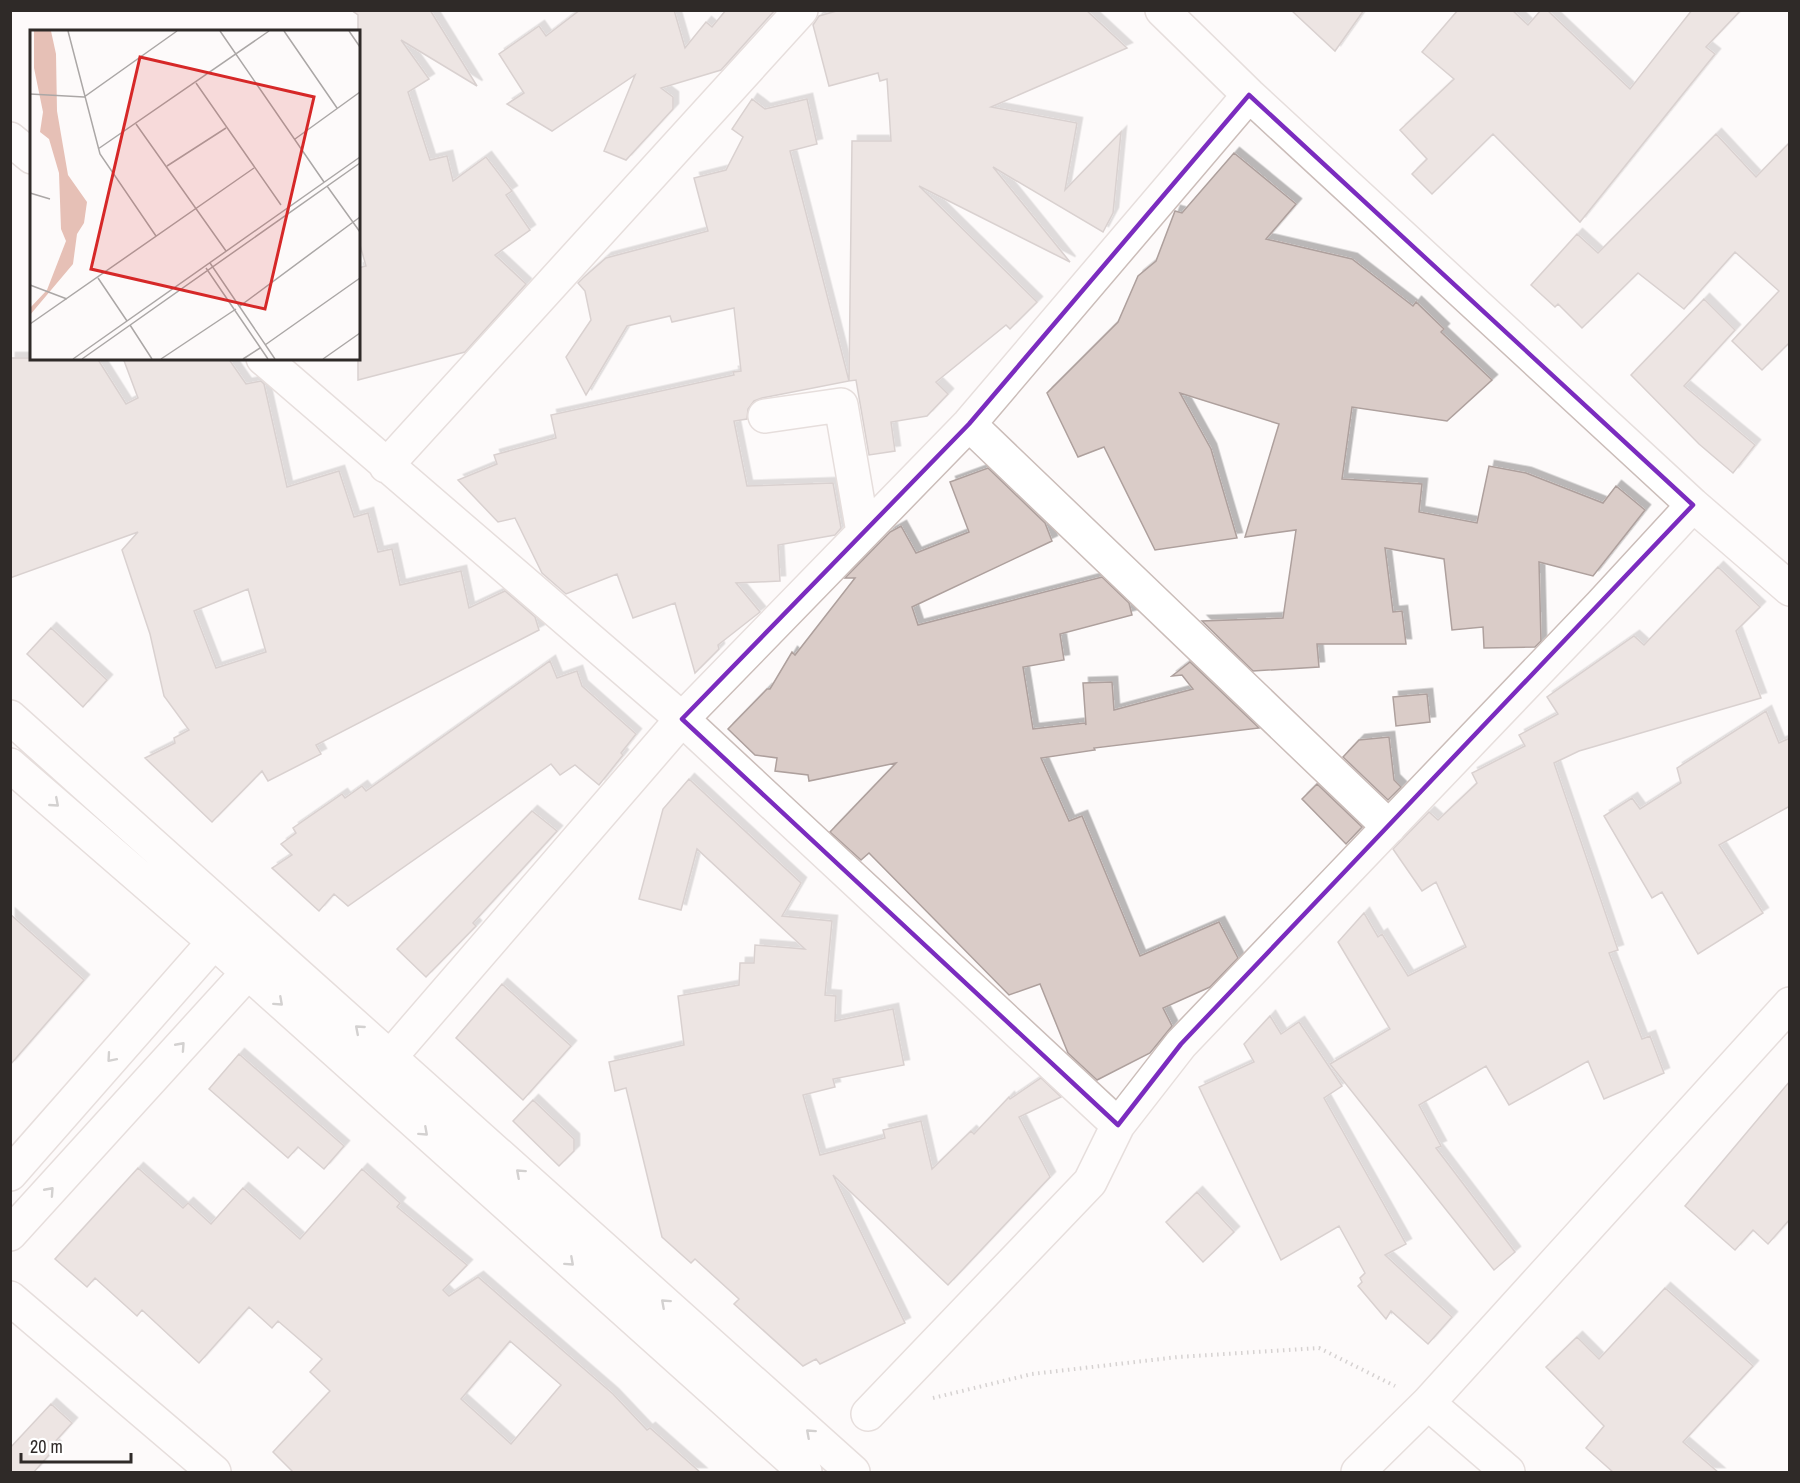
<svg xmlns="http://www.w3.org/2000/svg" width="1800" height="1483" viewBox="0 0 1800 1483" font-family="'Archivo Narrow',sans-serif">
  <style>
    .building { fill: #daccc8; stroke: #aea09d; stroke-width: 1.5; fill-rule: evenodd; filter: url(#shadow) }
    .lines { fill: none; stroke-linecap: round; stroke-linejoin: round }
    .minor-casing { stroke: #cbbdb9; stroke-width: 36 }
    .path { stroke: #a6a2a1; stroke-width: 4; stroke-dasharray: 1.5 4.5; stroke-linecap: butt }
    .minor { stroke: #fff; stroke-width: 33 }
    .oneway { stroke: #a19f9e }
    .marked { fill: none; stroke: #7b2cbf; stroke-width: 4.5; stroke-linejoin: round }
    .inset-road { fill: none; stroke: #aba7a6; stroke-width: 1.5 }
    .view { fill: #d62828; fill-opacity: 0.15; stroke: #d62828; stroke-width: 3 }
    .inset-edge { fill: none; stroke: #2f2a28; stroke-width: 3 }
  </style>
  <defs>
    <filter id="shadow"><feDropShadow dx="5.5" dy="-5.5" stdDeviation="0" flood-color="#0004"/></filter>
  </defs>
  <rect width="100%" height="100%" fill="#fdfafa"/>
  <path class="building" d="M351,10H430L477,86L401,40L429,79L408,92L430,160L447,156L453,181L486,157L512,191L506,195L530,230L495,255L526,284L465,352L358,380V268L366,266L358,238V15Z
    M580,10H674L685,48L706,22L712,27L726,10H775L721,70L661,88L673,97V109L626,160L604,151L635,75L552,131L507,104L524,93L499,54L539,26L546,36Z
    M840,10H1086L1127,48L991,107L1077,123L1065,190L1121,132L1113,213L1103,232L993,167L1070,262L919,186L1037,302L1010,329L1006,325L936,382L948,394L927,416L891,422L895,451L869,455L856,380L849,381L852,141H891L887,79L880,81L878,73L829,86L813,25L819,16Z
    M1291,10H1364L1335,51Z
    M1458,10H1512L1528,25L1541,10H1547L1630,89L1692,10H1741L1706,47L1715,54L1580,222L1493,134L1432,194L1412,174L1427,159L1400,130L1454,79L1422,52Z
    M752,99L765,109L807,99L817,144L790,151L849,381L762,398L754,401L748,409L747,419L734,421L747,486L833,483L841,528L835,535L778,545L780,581L736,583L760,612L718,645L719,649L695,673L675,603L633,618L617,574L566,594L542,573L515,518L498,522L458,480L497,464L494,455L556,438L551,415L734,375L733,372L741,371L734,308L672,322L670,316L627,326L586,395L566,357L591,320L585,291L578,283L583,278L606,258L708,231L694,178L726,170L743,137L732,129Z
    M1716,134L1756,177L1790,142V342L1762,370L1732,341L1779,291L1735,252L1684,309L1638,273L1582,328L1558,304L1555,307L1531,285L1577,234L1598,253Z
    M1234,153L1296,204L1266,239L1352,259L1413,306L1416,302L1444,329L1441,332L1492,380L1447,421L1352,407L1342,479L1422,484L1419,512L1477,523L1489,466L1526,473L1603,503L1616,486L1645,510L1593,576L1539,562L1541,641L1535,647L1484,648L1483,627L1452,630L1444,559L1385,548L1393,612L1402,611L1406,644H1317L1319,667L1253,671L1202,621L1283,618L1296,530L1245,537L1279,424L1180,393L1211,449L1237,538L1155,550L1104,447L1078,457L1047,393L1118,322L1138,276L1156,261L1175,211L1182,213Z
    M1704,299L1735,330L1684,386L1755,445L1733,473L1699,444L1631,375Z
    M10,358H97L126,404L138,398L123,358H228L246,384L261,381L264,384L287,487L339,471L354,517L368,513L378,552L392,549L400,585L461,571L469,608L505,591L535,617L539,630L316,745L321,754L268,781L262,771L212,822L145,758L175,743L174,738L189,730L164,696L150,634L122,550L138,532L10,578ZM248,589L266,652L216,668L194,611Z
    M988,468L1045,523L1052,541L912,607L918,625L1102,577L1129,603L1132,615L1060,634L1064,660L1023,667L1033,729L1085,723L1086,725L1083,683L1112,682L1114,710L1193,689L1182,675L1172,676L1190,662L1259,728L1094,748L1095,750L1041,758L1069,821L1082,816L1140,956L1219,922L1238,958L1210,987L1163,1008L1172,1026L1150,1053L1097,1080L1068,1053L1040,984L1009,995L869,853L861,860L830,832L896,763L809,781L808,775L775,771L777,758L755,755L728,729L767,689H770L792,652L795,655L855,578H845L890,532L901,526L916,553L969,532L950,482Z
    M1718,567L1760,607L1736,631L1761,698L1579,751L1554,763L1618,950L1609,953L1642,1039L1650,1036L1664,1073L1604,1099L1588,1061L1509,1105L1486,1066L1419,1105L1441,1146L1436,1148L1515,1252L1494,1270L1330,1064L1390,1029L1338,942L1364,913L1378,937L1382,934L1408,976L1466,947L1436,882L1422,891L1393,849L1429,812L1438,820L1477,783L1472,773L1525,746L1519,735L1558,714L1547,697L1634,636L1644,645Z
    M51,628L107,680L83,707L27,654Z
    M550,661L557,678L577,671L582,686L636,734L621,753L623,755L599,785L575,765L560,775L551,764L348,906L334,894L319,911L272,868L292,855L281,844L296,833L293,828L342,794L345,798L362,786L366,791Z
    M1427,694L1430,722L1396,726L1393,697Z
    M1766,711L1779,743L1790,738V806L1719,845L1763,913L1698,954L1662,892L1652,898L1604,816L1632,798L1640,809L1681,783L1677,768Z
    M1389,737L1394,780L1401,787L1388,800L1343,757L1359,740Z
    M689,779L801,883L782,916L832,921L825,995L836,996L835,1021L893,1009L904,1065L833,1079L835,1087L803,1095L820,1155L885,1138L883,1130L921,1121L932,1169L971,1131L974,1134L1009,1097L1010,1099L1041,1078L1061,1097L1019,1117L1050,1177L948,1285L833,1175L905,1323L820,1364L816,1359L803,1366L734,1304L739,1299L695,1259L691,1263L662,1237L626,1088L615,1091L609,1062L684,1045L678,996L739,985L740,963H754L755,945L805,949L697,849L681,910L639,899L663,809Z
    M1317,784L1362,827L1346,844L1302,799Z
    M532,811L557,831L473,923L476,926L426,977L397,949Z
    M10,914L84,980L10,1065Z
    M502,984L571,1046L523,1100L456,1038Z
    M1270,1016L1281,1034L1299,1022L1342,1086L1324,1098L1406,1244L1385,1255L1452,1317L1428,1344L1391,1311L1386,1319L1358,1286L1362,1282L1360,1278L1365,1273L1339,1226L1281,1260L1199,1087L1254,1062L1244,1044Z
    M239,1054L344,1146L324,1169L298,1147L288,1158L209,1089Z
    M1790,1081V1219L1768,1244L1753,1230L1735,1250L1685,1206Z
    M533,1100L574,1139V1151L559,1166L513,1121Z
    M138,1168L183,1208L188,1203L211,1224L243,1188L300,1239L362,1169L400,1203L397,1207L467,1265L443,1290L449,1296L478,1277L613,1394L647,1430L650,1428L701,1473H294L273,1452L330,1391L310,1372L322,1359L278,1321L272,1328L249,1307L199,1363L142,1310L137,1316L95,1278L87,1287L55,1259ZM510,1341L561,1385L511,1444L461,1399Z
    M1197,1192L1234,1232L1203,1262L1166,1222Z
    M1665,1288L1753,1366L1683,1442L1719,1473H1614L1586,1448L1604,1426L1546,1367L1577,1337L1599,1359Z
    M51,1404L72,1423L53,1444L56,1447L33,1473H10V1448Z"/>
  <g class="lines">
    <defs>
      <path id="minor" d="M1162,10L1249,95L1693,505L1790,589
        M10,139L32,157
        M263,358L682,719L1118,1125
        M765,416L841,405L863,532
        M969,424L1389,827
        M386,466L801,10
        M10,717C291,970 573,1221 853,1472
        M10,765L213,941L805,1472
        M391,1056L682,719L969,424L1249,95
        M10,1174L228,926
        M10,1234L261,958
        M10,1298L214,1472
        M1428,1403L1508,1472
        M868,1414L1090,1182L1118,1125L1181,1044L1601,605L1693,505
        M1358,1472L1428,1403L1790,1004"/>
    </defs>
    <use href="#minor" class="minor-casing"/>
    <path class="path" d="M933,1398L1032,1374L1178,1357L1319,1348L1395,1386"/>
    <use href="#minor" class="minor"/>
  </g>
  <defs><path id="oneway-chevron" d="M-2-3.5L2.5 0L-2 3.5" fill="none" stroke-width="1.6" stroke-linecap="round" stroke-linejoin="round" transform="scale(1.5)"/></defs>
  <g class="oneway">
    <use href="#oneway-chevron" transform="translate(55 803) rotate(41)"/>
    <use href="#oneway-chevron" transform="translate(279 1002) rotate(42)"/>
    <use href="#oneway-chevron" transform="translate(359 1029) rotate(-139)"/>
    <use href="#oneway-chevron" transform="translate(181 1046) rotate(-48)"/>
    <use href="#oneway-chevron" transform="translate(111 1058) rotate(131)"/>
    <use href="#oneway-chevron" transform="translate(424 1132) rotate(42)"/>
    <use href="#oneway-chevron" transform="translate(520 1173) rotate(-138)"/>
    <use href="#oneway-chevron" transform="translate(50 1191) rotate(-48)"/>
    <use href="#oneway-chevron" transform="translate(570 1262) rotate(42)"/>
    <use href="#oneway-chevron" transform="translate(665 1303) rotate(-138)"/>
    <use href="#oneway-chevron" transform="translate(810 1433) rotate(-138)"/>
  </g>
  <path d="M0 0H1800V1483H0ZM1249,95L1693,505L1181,1044L1118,1125L682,719L969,424Z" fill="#fdfafa" fill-opacity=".55" fill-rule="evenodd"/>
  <path class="marked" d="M1249,95L1693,505L1181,1044L1118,1125L682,719L969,424Z"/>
  <g transform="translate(30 30)">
    <rect width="330" height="330" fill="#fdfafa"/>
    <path d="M4,1H21L26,24L27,81L38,145L57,172L54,193L47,204L43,234L0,285V278L17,260L36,211L31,199L29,143L19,109L10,102L13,82L4,38Z" fill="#e6c0b6"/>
    <path class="inset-road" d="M38,1L70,124L126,206M190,1L294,152M254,1L307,78M319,1L330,17M166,53L251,175M0,64L54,67L147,1M106,94L196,221M265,109L330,62M68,119L239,1M137,136L196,98M297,156L330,202M0,163L20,169M180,233L245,329M176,238L238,329M68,248L97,291M0,255L37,269M210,276L330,187M0,294L224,138M100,295L122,329M235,315L330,248M43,329L330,127M52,329L330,133M131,329L206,279M213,329L230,318M293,329L330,303"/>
    <path class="view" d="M110,27L284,67L235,279L61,239Z"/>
    <rect width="330" height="330" class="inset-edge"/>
  </g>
  <rect width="1800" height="1483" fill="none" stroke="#2f2a28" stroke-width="24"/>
  <path d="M21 1453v9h110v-9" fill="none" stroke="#2f2a28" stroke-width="3"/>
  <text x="30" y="1453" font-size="18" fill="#2f2a28" stroke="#ffffff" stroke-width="4.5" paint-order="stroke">20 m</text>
</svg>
